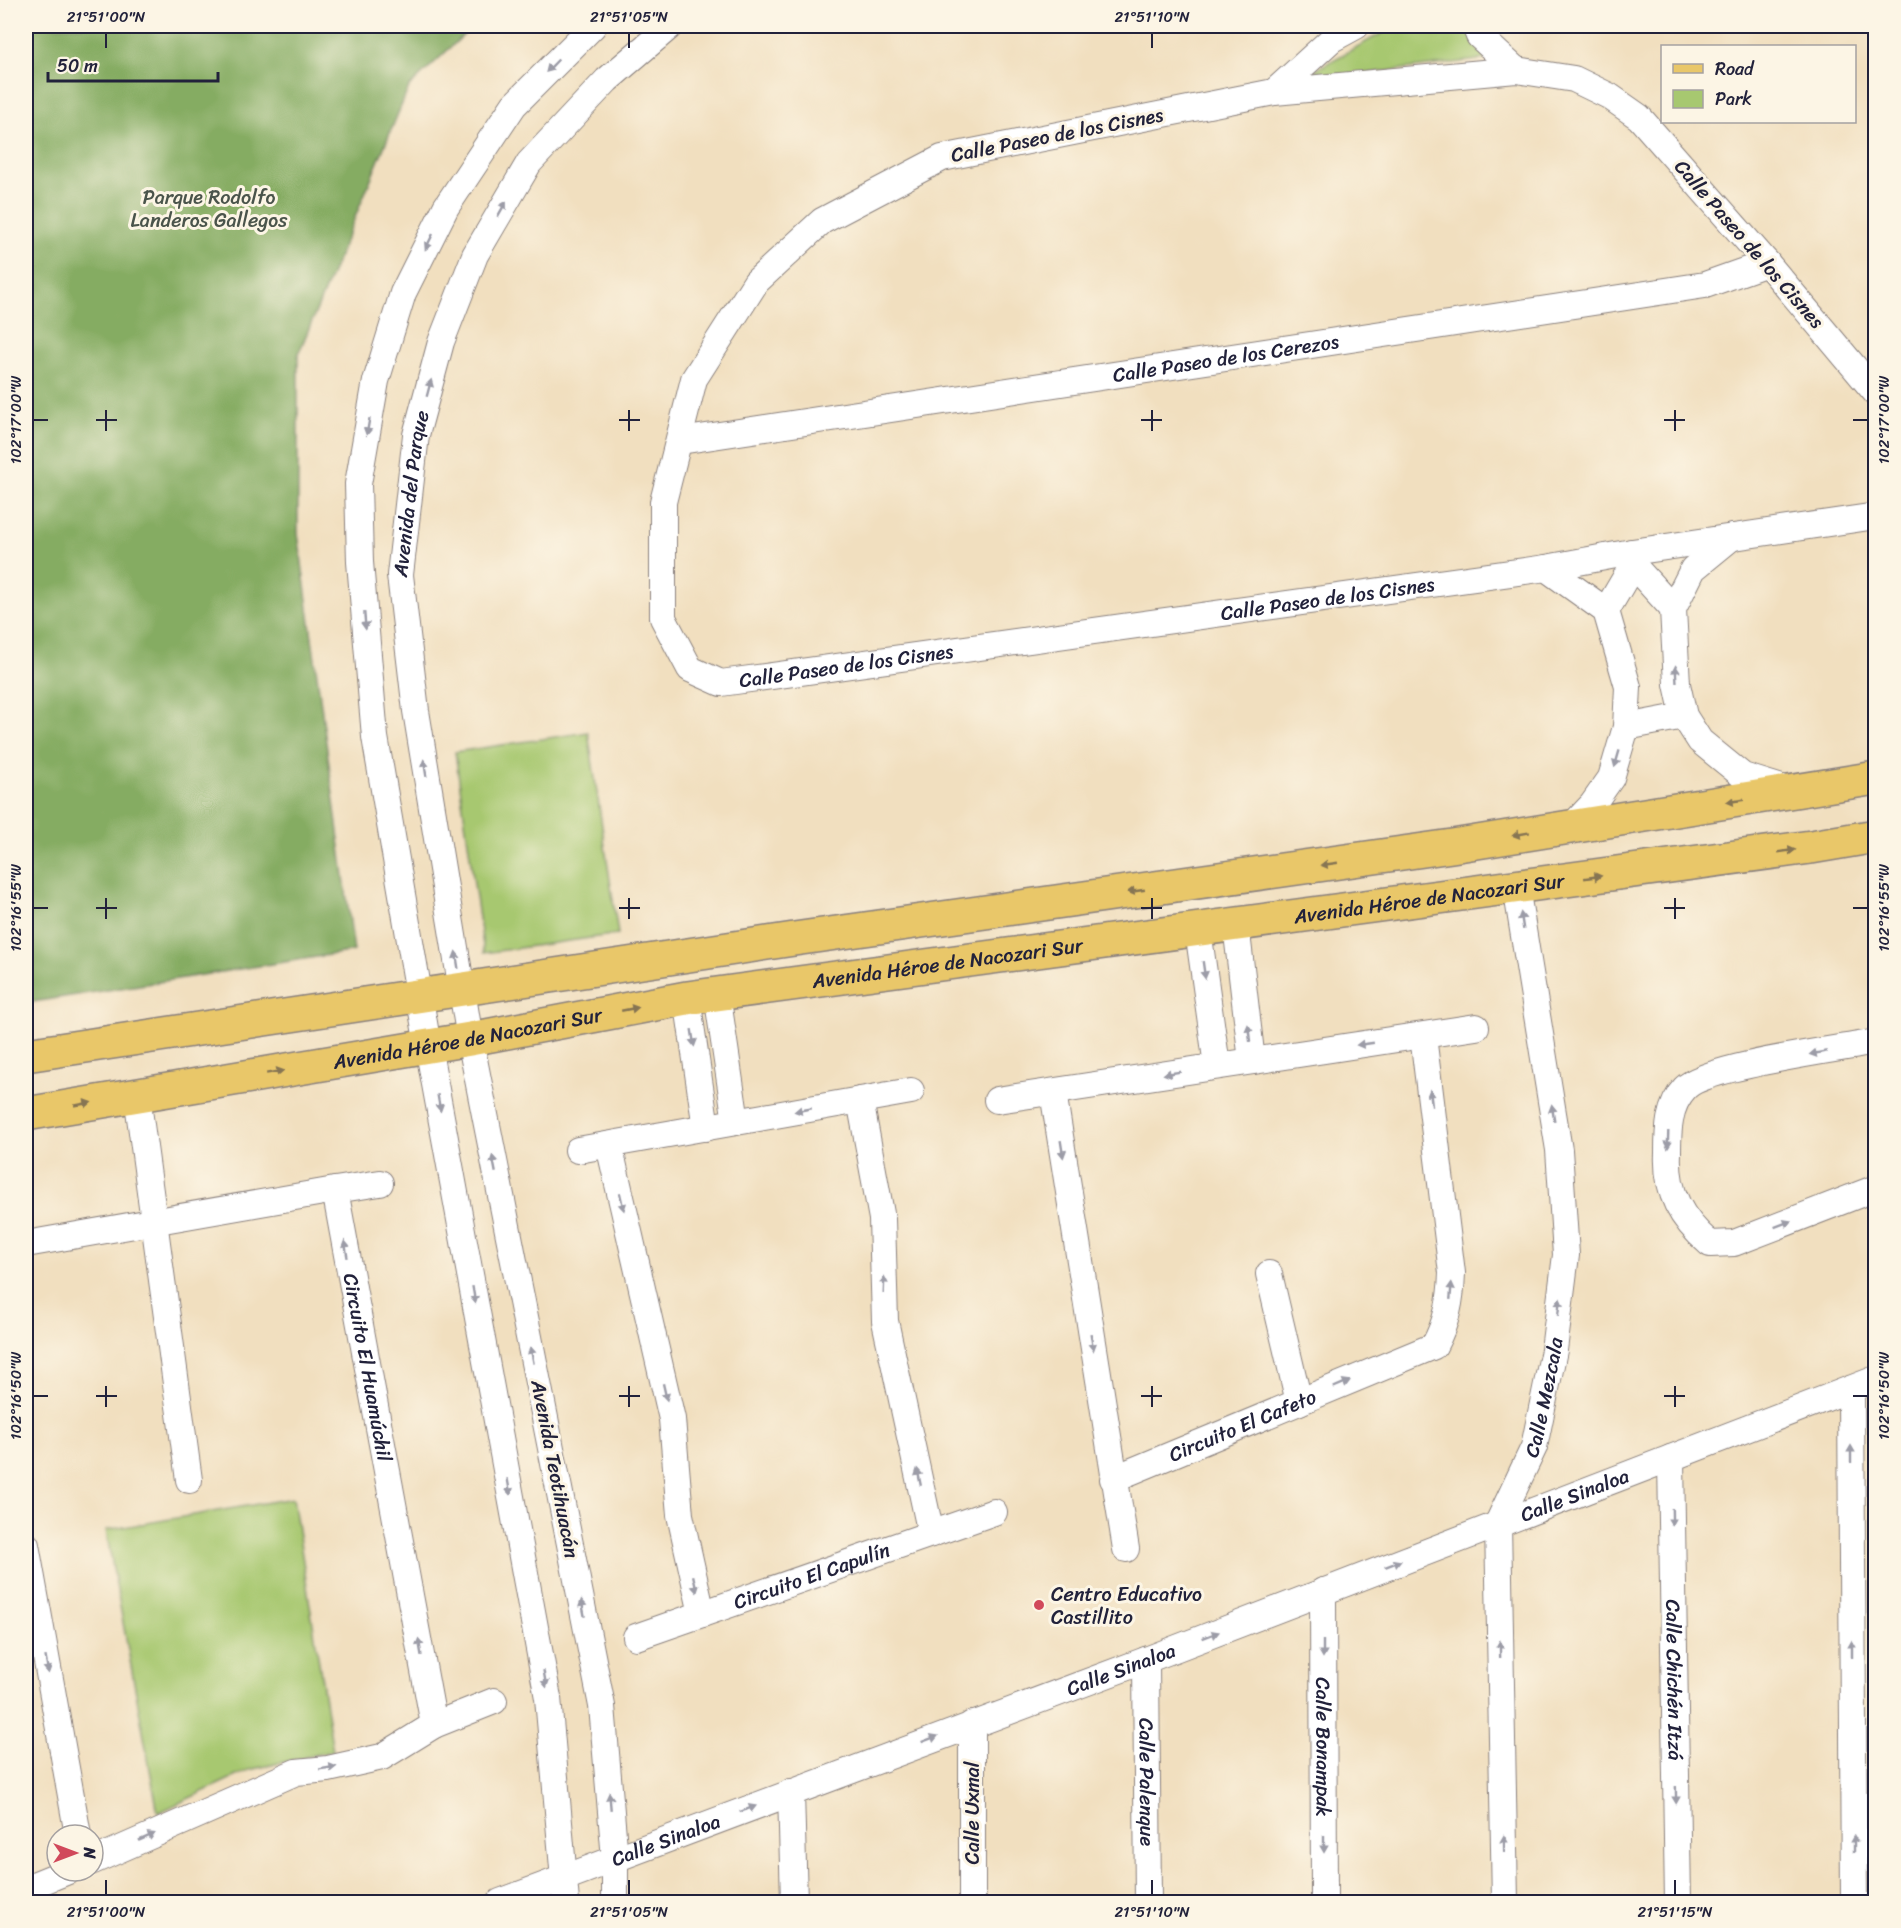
<svg xmlns="http://www.w3.org/2000/svg" width="1901" height="1928" viewBox="0 0 1901 1928" font-family="Sriracha,sans-serif">
  <style>
    .green { fill: #a7c870; stroke: #647556; stroke-width: 1.5 }
    .forest { fill: #85ac62; stroke: #54674e; stroke-width: 1.5 }
    .lines { fill: none; stroke-linecap: round; stroke-linejoin: round }
    .minor-casing { stroke: #8a807d; stroke-width: 28 }
    .major-casing { stroke: #8a807d; stroke-width: 36 }
    .minor { stroke: #fff; stroke-width: 26 }
    .major { stroke: #e9c769; stroke-width: 33 }
    .oneway { fill: #9c9ca7 }
    .oneway2 { fill: #867452 }
    .ticks { fill: none; stroke: #22223b; stroke-width: 2 }
    .poi-dot { fill: #d1495b; stroke: #fcf5e5; stroke-width: 2 }
    .labels { text-anchor: middle; dominant-baseline: central; stroke-width: 6; stroke-linejoin: round; paint-order: stroke }
    .street-label { font-size: 20px; fill: #22223b; stroke: #fcf5e5 }
    .park-label { font-size: 20px; fill: #4a544b; stroke: #fcf5e5 }
    .poi-label { font-size: 20px; fill: #22223b; stroke: #fcf5e5; text-anchor: start }
    .neatline { fill: none; stroke: #22223b; stroke-width: 2 }
    .ticks-label { font-size: 15px; text-anchor: middle; fill: #22223b }
  </style>
  <rect width="100%" height="100%" fill="#fcf5e5"/>
  <filter id="ink" filterUnits="userSpaceOnUse"><feTurbulence type="fractalNoise" baseFrequency=".0167" numOctaves="2"/><feDisplacementMap in="SourceGraphic" scale="12" xChannelSelector="R" yChannelSelector="G"/><feConvolveMatrix kernelMatrix="1 2 1 2 8 2 1 2 1" color-interpolation-filters="sRGB"/></filter>
  <filter id="wash" filterUnits="userSpaceOnUse"><feTurbulence type="fractalNoise" baseFrequency=".008" numOctaves="4" result="noise"/><feDisplacementMap in="SourceGraphic" scale="24" xChannelSelector="R" yChannelSelector="G"/><feGaussianBlur stdDeviation="1.35" result="paint"/><feColorMatrix in="noise" values="0 0 0 0 0 0 0 0 0 0 0 0 0 0 0 0 0 1.4 0 .05"/><feComposite in="paint" operator="in"/></filter>
  <g filter="url(#wash)">
    <rect width="100%" height="100%" fill="#f1dfbf"/>
    <path class="green" d="M1395,26H1470L1487,59L1314,80L1311,72Z
      M588,732L618,934L484,953L455,752Z
      M293,1498L333,1751L249,1770L158,1813L106,1530Z"/>
    <path class="forest" d="M26,26H473L409,87L298,355V533L354,951L26,1003Z"/>
  </g>
  <g filter="url(#ink)">
    <g class="lines">
      <defs>
        <g id="minor">
          <path d="M1475,26L1479,36L1516,70"/>
          <path d="M1274,92L1332,39L1356,26"/>
          <path id="s1" d="M1876,393L1767,263L1639,117L1609,96L1574,79L1516,70L1274,92L942,158L822,221L756,282L694,379L663,502V618L690,669L721,683L1546,568L1632,552L1876,516"/>
          <path id="s2" d="M680,441L1705,285L1767,263"/>
          <path d="M1732,537L1693,569L1673,609L1677,684L1684,716L1700,741L1743,776L1788,790"/>
          <path d="M1632,552L1633,565L1673,609"/>
          <path d="M1546,568L1606,611L1628,687L1626,727L1611,778L1592,805L1573,825"/>
          <path d="M1606,611L1633,565"/>
          <path d="M1626,727L1684,716"/>
          <path d="M1236,925L1252,1061"/>
          <path d="M1198,930L1217,1066"/>
          <path d="M717,994L736,1122"/>
          <path d="M687,998L706,1128"/>
          <path d="M1876,1042C1840,1049 1705,1066 1685,1088C1668,1106 1668,1131 1668,1153C1666,1193 1681,1219 1710,1244L1734,1243L1876,1188"/>
          <path d="M1053,1092L1126,1549"/>
          <path d="M137,1095L189,1480"/>
          <path d="M860,1100L882,1219L885,1321L931,1534"/>
          <path d="M997,1100L1476,1027"/>
          <path d="M609,1145L672,1419L680,1515L702,1614"/>
          <path d="M578,1150L911,1091"/>
          <path d="M335,1190L380,1183"/>
          <path id="s3" d="M26,1244L335,1190L434,1725L382,1757L328,1769L296,1772L93,1861"/>
          <path d="M1269,1274L1299,1402"/>
          <path d="M1851,1389L1854,1902"/>
          <path id="s4" d="M1671,1458L1678,1902"/>
          <path id="s5" d="M1113,1479L1434,1346C1447,1322 1451,1300 1452,1273L1423,1036"/>
          <path d="M26,1545L78,1835"/>
          <path id="s6" d="M1323,1591L1324,1902"/>
          <path id="s7" d="M636,1637L994,1512"/>
          <path id="s8" d="M1146,1660L1148,1902"/>
          <path d="M972,1724V1902"/>
          <path d="M434,1725L494,1701"/>
          <path d="M791,1792L794,1902"/>
          <path d="M26,1888L68,1871"/>
          <path id="s9" d="M500,1902L1146,1660L1876,1379"/>
          <path d="M566,1902L548,1698L428,1046L375,737L360,562L358,484L376,381L403,293L446,207L514,105L593,26"/>
          <path id="s10" d="M615,1902V1859L602,1706L470,1039L416,711L400,575L416,435L441,342L475,255L529,163L607,80L670,26"/>
          <path id="s11" d="M1505,1902L1498,1523L1534,1447L1554,1350L1566,1255L1559,1150L1516,887"/>
        </g>
        <g id="major">
          <path d="M26,1055L794,939L1452,846L1876,778"/>
          <path id="s12" d="M26,1114L470,1039L687,998L1811,847L1876,836"/>
        </g>
      </defs>
      <use href="#minor" class="minor-casing"/>
      <use href="#major" class="major-casing"/>
      <use href="#minor" class="minor"/>
      <use href="#major" class="major"/>
    </g>
    <defs><path id="oneway-solid" d="M-6-.8H1V-3.2L6.5 0L1 3.2V.8H-6Z" transform="scale(1.5)"/></defs>
    <g class="oneway">
      <use href="#oneway-solid" transform="translate(552 66) rotate(134)"/>
      <use href="#oneway-solid" transform="translate(502 209) rotate(-60)"/>
      <use href="#oneway-solid" transform="translate(429 242) rotate(116)"/>
      <use href="#oneway-solid" transform="translate(429 388) rotate(-75)"/>
      <use href="#oneway-solid" transform="translate(368 427) rotate(100)"/>
      <use href="#oneway-solid" transform="translate(365 621) rotate(85)"/>
      <use href="#oneway-solid" transform="translate(1676 674) rotate(-93)"/>
      <use href="#oneway-solid" transform="translate(1617 759) rotate(106)"/>
      <use href="#oneway-solid" transform="translate(425 768) rotate(-99)"/>
      <use href="#oneway-solid" transform="translate(1522 921) rotate(-99)"/>
      <use href="#oneway-solid" transform="translate(457 960) rotate(-99)"/>
      <use href="#oneway-solid" transform="translate(1204 970) rotate(82)"/>
      <use href="#oneway-solid" transform="translate(1249 1033) rotate(-97)"/>
      <use href="#oneway-solid" transform="translate(693 1038) rotate(81)"/>
      <use href="#oneway-solid" transform="translate(1365 1044) rotate(172)"/>
      <use href="#oneway-solid" transform="translate(1818 1053) rotate(169)"/>
      <use href="#oneway-solid" transform="translate(1172 1073) rotate(171)"/>
      <use href="#oneway-solid" transform="translate(1431 1098) rotate(-97)"/>
      <use href="#oneway-solid" transform="translate(439 1103) rotate(80)"/>
      <use href="#oneway-solid" transform="translate(803 1110) rotate(170)"/>
      <use href="#oneway-solid" transform="translate(1553 1113) rotate(-99)"/>
      <use href="#oneway-solid" transform="translate(1668 1140) rotate(92)"/>
      <use href="#oneway-solid" transform="translate(1062 1149) rotate(81)"/>
      <use href="#oneway-solid" transform="translate(494 1164) rotate(-101)"/>
      <use href="#oneway-solid" transform="translate(622 1202) rotate(77)"/>
      <use href="#oneway-solid" transform="translate(1783 1224) rotate(-21)"/>
      <use href="#oneway-solid" transform="translate(346 1249) rotate(-100)"/>
      <use href="#oneway-solid" transform="translate(884 1285) rotate(-88)"/>
      <use href="#oneway-solid" transform="translate(1451 1291) rotate(-85)"/>
      <use href="#oneway-solid" transform="translate(474 1295) rotate(80)"/>
      <use href="#oneway-solid" transform="translate(1559 1307) rotate(-83)"/>
      <use href="#oneway-solid" transform="translate(1092 1342) rotate(81)"/>
      <use href="#oneway-solid" transform="translate(532 1355) rotate(-101)"/>
      <use href="#oneway-solid" transform="translate(1342 1384) rotate(-23)"/>
      <use href="#oneway-solid" transform="translate(665 1392) rotate(77)"/>
      <use href="#oneway-solid" transform="translate(1851 1454) rotate(-90)"/>
      <use href="#oneway-solid" transform="translate(919 1477) rotate(-102)"/>
      <use href="#oneway-solid" transform="translate(509 1487) rotate(80)"/>
      <use href="#oneway-solid" transform="translate(1672 1517) rotate(89)"/>
      <use href="#oneway-solid" transform="translate(1393 1564) rotate(-21)"/>
      <use href="#oneway-solid" transform="translate(695 1584) rotate(78)"/>
      <use href="#oneway-solid" transform="translate(583 1608) rotate(-101)"/>
      <use href="#oneway-solid" transform="translate(1211 1635) rotate(-21)"/>
      <use href="#oneway-solid" transform="translate(420 1647) rotate(-100)"/>
      <use href="#oneway-solid" transform="translate(1323 1649) rotate(90)"/>
      <use href="#oneway-solid" transform="translate(1500 1649) rotate(-91)"/>
      <use href="#oneway-solid" transform="translate(1852 1649) rotate(-90)"/>
      <use href="#oneway-solid" transform="translate(47 1665) rotate(80)"/>
      <use href="#oneway-solid" transform="translate(545 1679) rotate(80)"/>
      <use href="#oneway-solid" transform="translate(930 1739) rotate(-21)"/>
      <use href="#oneway-solid" transform="translate(328 1768) rotate(-9)"/>
      <use href="#oneway-solid" transform="translate(1676 1795) rotate(89)"/>
      <use href="#oneway-solid" transform="translate(610 1801) rotate(-95)"/>
      <use href="#oneway-solid" transform="translate(748 1809) rotate(-21)"/>
      <use href="#oneway-solid" transform="translate(147 1837) rotate(-24)"/>
      <use href="#oneway-solid" transform="translate(1324 1844) rotate(90)"/>
      <use href="#oneway-solid" transform="translate(1504 1844) rotate(-91)"/>
      <use href="#oneway-solid" transform="translate(1854 1844) rotate(-90)"/>
    </g>
    <g class="oneway2">
      <use href="#oneway-solid" transform="translate(1735 801) rotate(172)"/>
      <use href="#oneway-solid" transform="translate(1521 834) rotate(170)"/>
      <use href="#oneway-solid" transform="translate(1787 851) rotate(-8)"/>
      <use href="#oneway-solid" transform="translate(1329 864) rotate(172)"/>
      <use href="#oneway-solid" transform="translate(1593 877) rotate(-8)"/>
      <use href="#oneway-solid" transform="translate(1136 891) rotate(172)"/>
      <use href="#oneway-solid" transform="translate(630 1009) rotate(-11)"/>
      <use href="#oneway-solid" transform="translate(275 1072) rotate(-10)"/>
      <use href="#oneway-solid" transform="translate(83 1104) rotate(-10)"/>
    </g>
  </g>
  <path class="ticks" d="M106,33V48M629,33V48M1152,33V48M106,410V431M629,410V431M1152,410V431M1675,410V431M33,420H48M96,420H117M619,420H640M1141,420H1162M1664,420H1685M1853,420H1868M106,898V919M629,898V919M1152,898V919M1675,898V919M33,908H48M96,908H117M619,908H640M1141,908H1162M1664,908H1685M1853,908H1868M106,1386V1407M629,1386V1407M1152,1386V1407M1675,1386V1407M33,1396H48M96,1396H117M619,1396H640M1141,1396H1162M1664,1396H1685M1853,1396H1868M106,1880V1895M629,1880V1895M1152,1880V1895M1675,1880V1895"/>
  <circle class="poi-dot" cx="1039" cy="1605" r="6"/>
  <g class="labels">
    <g class="street-label">
      <text transform="translate(1057 135) rotate(-11)">Calle Paseo de los Cisnes</text>
      <text transform="translate(1749 244) rotate(49)">Calle Paseo de los Cisnes</text>
      <text stroke="none"><textPath href="#s2" startOffset="552">Calle Paseo de los Cerezos</textPath></text>
      <text stroke="none"><textPath href="#s10" startOffset="1428">Avenida del Parque</textPath></text>
      <text stroke="none"><textPath href="#s1" startOffset="2367">Calle Paseo de los Cisnes</textPath></text>
      <text stroke="none"><textPath href="#s1" startOffset="1881">Calle Paseo de los Cisnes</textPath></text>
      <text stroke="none"><textPath href="#s12" startOffset="1420">Avenida Héroe de Nacozari Sur</textPath></text>
      <text stroke="none"><textPath href="#s12" startOffset="934">Avenida Héroe de Nacozari Sur</textPath></text>
      <text stroke="none"><textPath href="#s12" startOffset="448">Avenida Héroe de Nacozari Sur</textPath></text>
      <text stroke="none"><textPath href="#s3" startOffset="494">Circuito El Huamúchil</textPath></text>
      <text stroke="none"><textPath href="#s11" startOffset="514">Calle Mezcala</textPath></text>
      <text stroke="none"><textPath href="#s5" startOffset="140">Circuito El Cafeto</textPath></text>
      <text transform="translate(555 1469) rotate(79)">Avenida Teotihuacán</text>
      <text stroke="none"><textPath href="#s9" startOffset="1149">Calle Sinaloa</textPath></text>
      <text stroke="none"><textPath href="#s7" startOffset="186">Circuito El Capulín</textPath></text>
      <text stroke="none"><textPath href="#s9" startOffset="663">Calle Sinaloa</textPath></text>
      <text stroke="none"><textPath href="#s4" startOffset="222">Calle Chichén Itzá</textPath></text>
      <text stroke="none"><textPath href="#s6" startOffset="156">Calle Bonampak</textPath></text>
      <text stroke="none"><textPath href="#s8" startOffset="122">Calle Palenque</textPath></text>
      <text transform="translate(972 1813) rotate(-90)">Calle Uxmal</text>
      <text stroke="none"><textPath href="#s9" startOffset="177">Calle Sinaloa</textPath></text>
    </g>
    <g class="park-label">
      <text x="209" y="197">Parque Rodolfo<tspan x="209" dy="23">Landeros Gallegos</tspan></text>
    </g>
    <g class="poi-label">
      <text x="1051" y="1594">Centro Educativo<tspan x="1051" dy="23">Castillito</tspan></text>
    </g>
  </g>
  <rect width="1901" height="1928" fill="none" stroke="#fcf5e5" stroke-width="66"/>
  <rect x="1661" y="45" width="195" height="78" fill="#fcf5e5" stroke="#a5a1a1" stroke-width="1.5"/>
  <rect x="1673" y="64" width="30" height="9" fill="#e9c769" stroke="#a5a1a1" stroke-width="1.5"/>
  <text x="1715" y="75" font-size="18" fill="#22223b">Road</text>
  <rect x="1673" y="90" width="30" height="18" fill="#a7c870" stroke="#a5a1a1" stroke-width="1.5"/>
  <text x="1715" y="105" font-size="18" fill="#22223b">Park</text>
  <g transform="translate(75 1853) rotate(90)"><circle r="28" fill="#fcf5e5" stroke="#a5a1a1" stroke-width="1.5"/>
  <path d="M0-4.5L10 22L0 15L-10 22Z" fill="#d1495b"/>
  <text y="-9" font-size="16" font-weight="bold" text-anchor="middle" fill="#22223b">N</text>
  </g>
  <path d="M48 72v9h170v-9" fill="none" stroke="#22223b" stroke-width="3"/>
  <text x="57" y="72" font-size="18" fill="#22223b" stroke="#fcf5e5" stroke-width="4.5" paint-order="stroke">50 m</text>
  <rect x="33" y="33" width="1835" height="1862" class="neatline"/>
  <g class="ticks-label">
    <text x="106" y="22">21°51'00"N</text>
    <text x="629" y="22">21°51'05"N</text>
    <text x="1152" y="22">21°51'10"N</text>
    <text transform="translate(1884 420) rotate(-90)" y="5">102°17'00"W</text>
    <text transform="translate(16 420) rotate(-90)" y="5">102°17'00"W</text>
    <text transform="translate(1884 908) rotate(-90)" y="5">102°16'55"W</text>
    <text transform="translate(16 908) rotate(-90)" y="5">102°16'55"W</text>
    <text transform="translate(1884 1396) rotate(-90)" y="5">102°16'50"W</text>
    <text transform="translate(16 1396) rotate(-90)" y="5">102°16'50"W</text>
    <text x="106" y="1917">21°51'00"N</text>
    <text x="629" y="1917">21°51'05"N</text>
    <text x="1152" y="1917">21°51'10"N</text>
    <text x="1675" y="1917">21°51'15"N</text>
  </g>
</svg>
